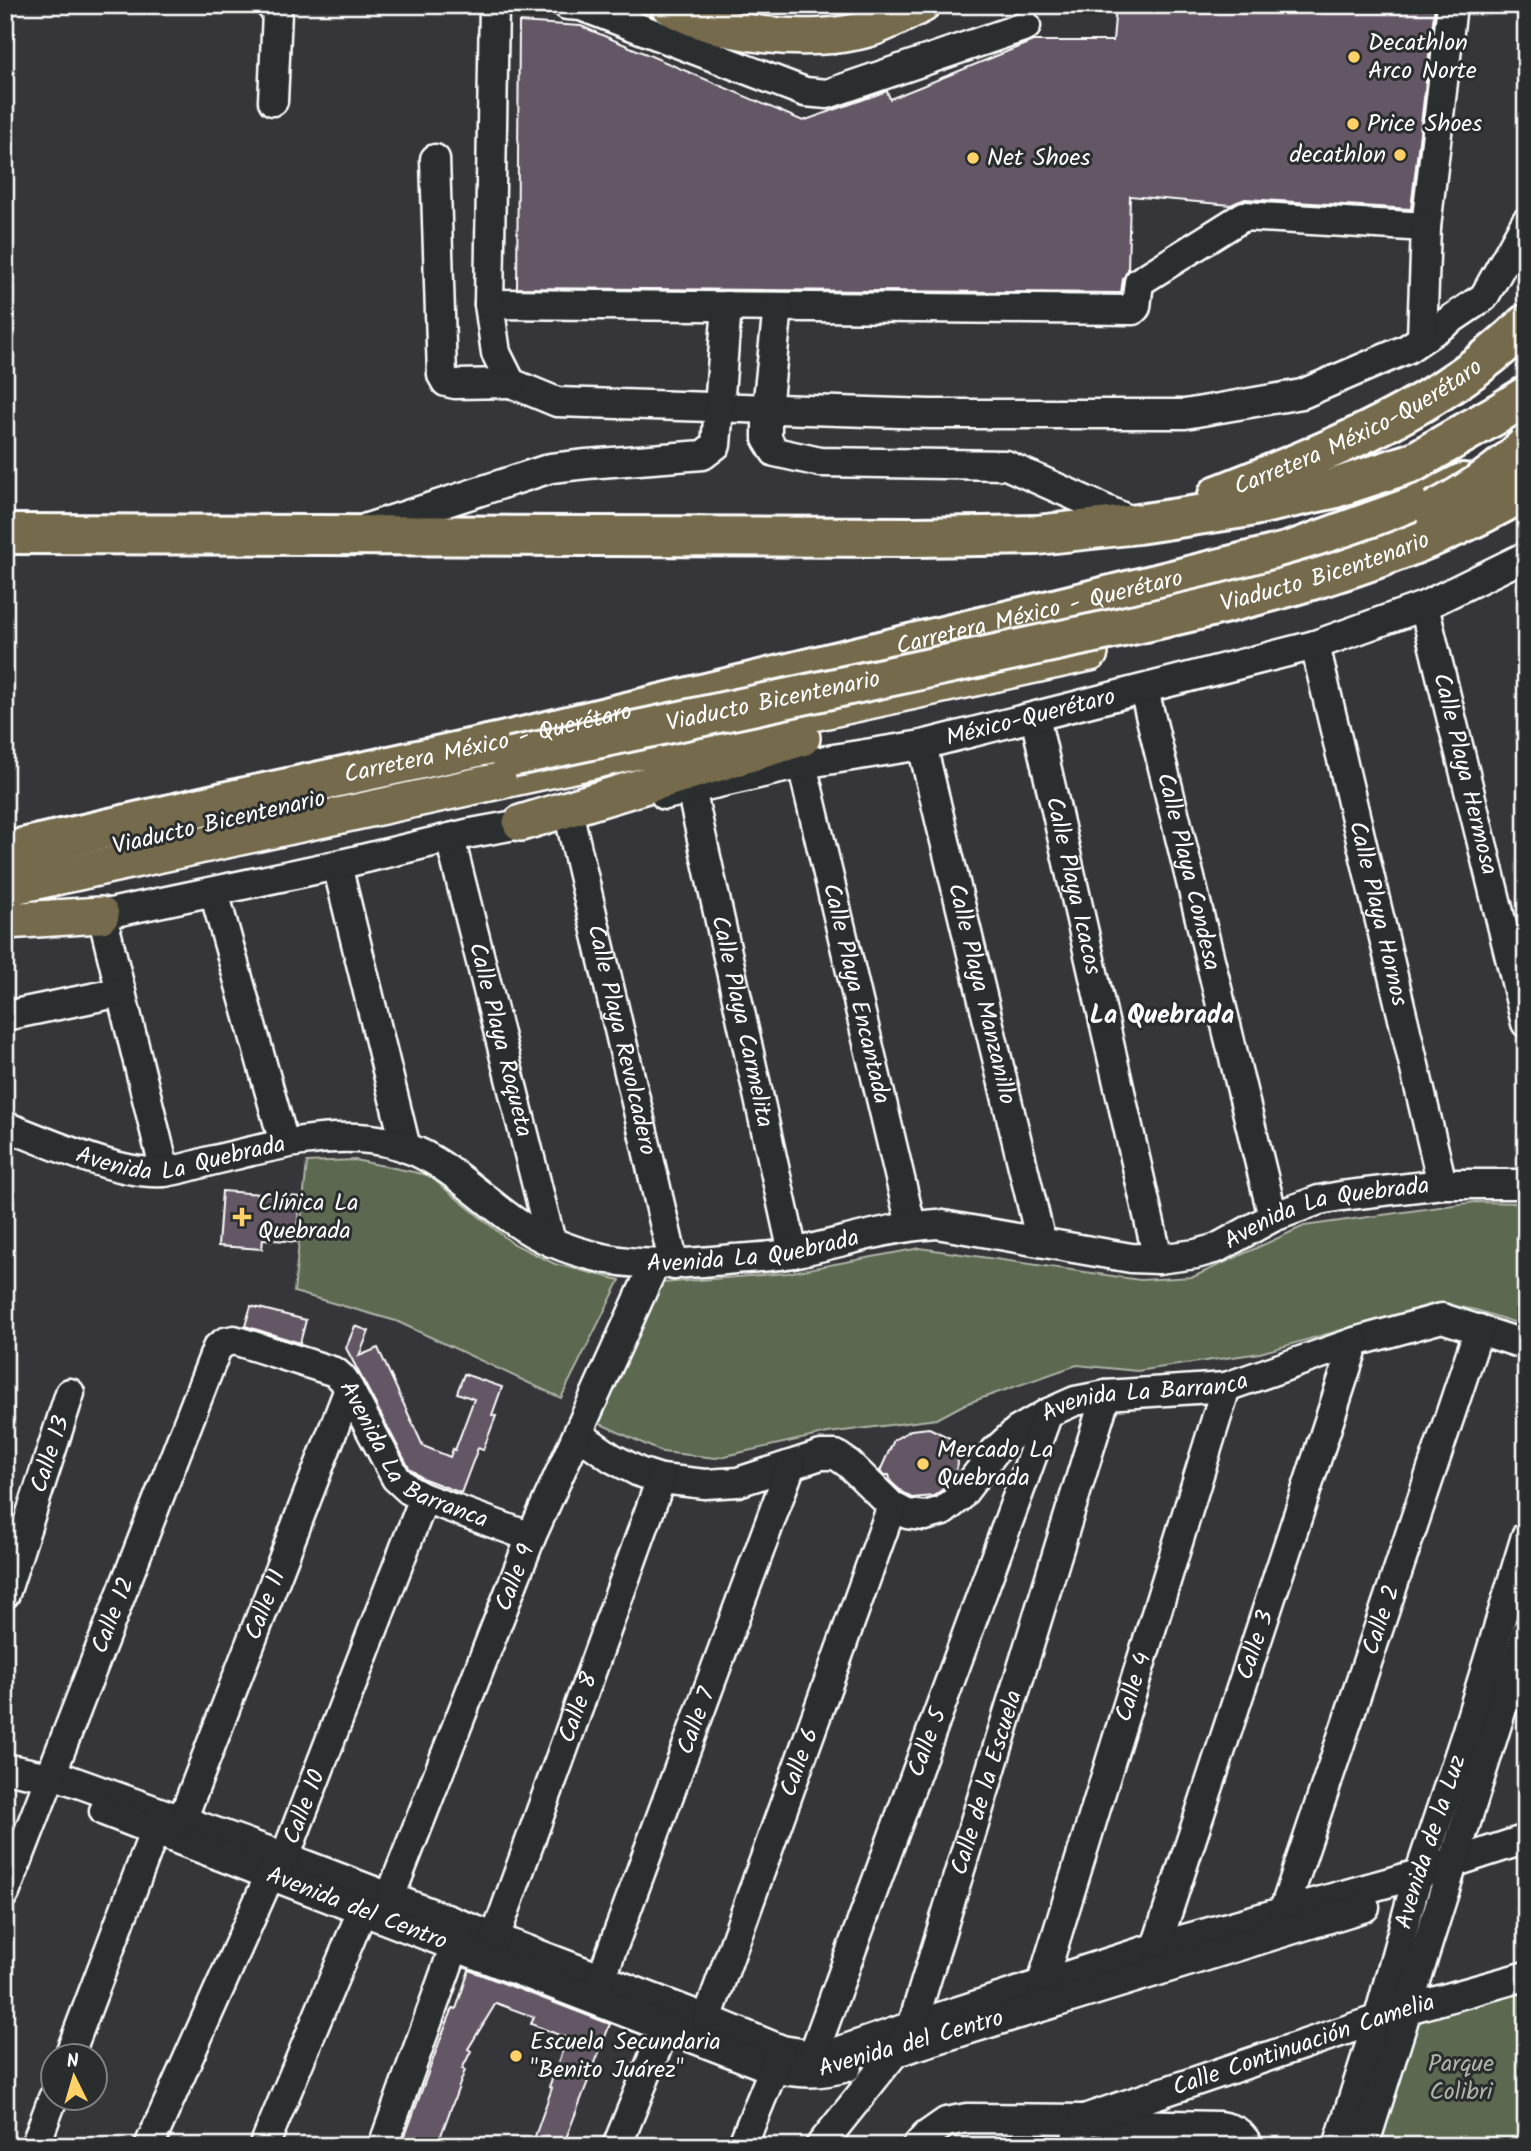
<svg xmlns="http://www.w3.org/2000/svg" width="1531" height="2151" viewBox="0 0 1531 2151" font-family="Kalam,sans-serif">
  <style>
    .park { fill: #5c684f; stroke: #aeb4a7; stroke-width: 2 }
    .building { fill: #645765; stroke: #fff; stroke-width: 2 }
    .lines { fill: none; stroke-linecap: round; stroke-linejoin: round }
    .minor-casing { stroke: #fff; stroke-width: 33 }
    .major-casing { stroke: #fff; stroke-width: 40 }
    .highway-casing { stroke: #fff; stroke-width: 44 }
    .minor { stroke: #2a2d2e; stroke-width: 28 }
    .major { stroke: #746b4b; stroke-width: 35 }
    .highway { stroke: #746b4b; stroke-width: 38 }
    .highway-bridge-casing { stroke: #fff; stroke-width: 44; stroke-linecap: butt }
    .highway-bridge { stroke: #746b4b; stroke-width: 38 }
    .poi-dot { fill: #ffd166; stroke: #2a2d2e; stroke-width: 2.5 }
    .labels { text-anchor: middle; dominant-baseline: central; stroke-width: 6; stroke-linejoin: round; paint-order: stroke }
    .poi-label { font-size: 24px; fill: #fff; stroke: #2a2d2e; text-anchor: start }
    .street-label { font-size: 24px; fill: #fff; stroke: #2a2d2e }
    .park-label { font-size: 24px; fill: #aeb4a7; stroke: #2a2d2e }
    .neighbourhood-label { font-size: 26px; font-weight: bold; fill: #fff; stroke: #2a2d2e }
  </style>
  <rect width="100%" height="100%" fill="#363539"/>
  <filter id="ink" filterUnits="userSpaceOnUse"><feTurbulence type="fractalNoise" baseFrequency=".0143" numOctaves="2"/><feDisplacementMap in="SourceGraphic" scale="14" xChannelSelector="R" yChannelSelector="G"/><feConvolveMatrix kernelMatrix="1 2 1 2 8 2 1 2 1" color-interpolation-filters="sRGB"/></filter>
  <g filter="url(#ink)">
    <path class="park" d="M355,1160L428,1175L512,1243L555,1264L620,1280L561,1398L396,1321L294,1292L307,1162Z
      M1475,1202L1526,1203V1326L1476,1310L1436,1303L1260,1353L1137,1371L1077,1365L965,1404L937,1419L828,1433L716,1458L662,1452L594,1421L661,1283L787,1273L920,1248L1140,1280L1193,1277L1304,1226Z
      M1526,1979V2146H1366L1420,2005Z"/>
    <path class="building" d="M1116,5H1435L1411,209L1245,199L1231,205L1130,196L1128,270L1123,279L1121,293L517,288L519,22L581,26L803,121L887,91L890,99L1033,41H1113Z
      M222,1191L300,1197L296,1242L263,1239L262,1249L218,1246Z
      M251,1306L306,1320L300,1343L245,1326Z
      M355,1326L369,1331L359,1356L378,1348L423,1446L450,1457L453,1449L455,1450L474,1399L457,1393L464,1374L502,1387L492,1415L496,1416L483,1450L478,1448L461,1493L422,1478L409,1468L346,1348Z
      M929,1428L954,1440L960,1450L956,1453L958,1463L955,1476L947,1486L934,1496L912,1498L902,1492L891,1482L889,1475H884L880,1471L894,1440L911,1430Z
      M469,1970L610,2024L563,2146H542L533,2142L552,2088L549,2087L567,2038L531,2024L534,2017L496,2003L468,2049L471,2051L462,2069L465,2070L437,2146H421L404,2139L442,2035L453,2008L456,2009Z"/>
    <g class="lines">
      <defs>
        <g id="minor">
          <path d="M270,5L277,12L273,101"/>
          <path d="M567,5L581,6L805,92L827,94L1026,26"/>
          <path d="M1452,5L1426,227L1244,216L1139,282L1136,307L1133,310L489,304L496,353L511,383L557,402L930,414H1185L1302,394L1407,349L1484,297L1526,222"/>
          <path d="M435,159L442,375L446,382L455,384L511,383"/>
          <path d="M489,304L494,5"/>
          <path d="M778,307L767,408V439L775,452L820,462L1006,465L1138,524"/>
          <path d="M1422,338L1426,227"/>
          <path d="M367,528L551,468L587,464L703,455L716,445L727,306"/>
          <path id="s1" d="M1424,606L1526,1023"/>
          <path id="s2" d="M1315,645L1442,1184"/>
          <path id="s3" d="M1144,690L1273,1217"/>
          <path id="s4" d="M1035,717L1158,1259"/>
          <path id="s5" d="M922,745L1041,1242"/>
          <path id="s6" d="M802,764L911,1225"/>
          <path id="s7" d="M691,789L793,1253"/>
          <path id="s8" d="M665,795L802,764L922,745L1315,645L1424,606L1526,556"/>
          <path id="s9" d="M569,815L674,1265"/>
          <path id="s10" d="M450,838L551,1242"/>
          <path d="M337,865L406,1148"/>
          <path d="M214,892L284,1143"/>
          <path d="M101,915L337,865L466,834L543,820"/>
          <path d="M106,931L165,1172"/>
          <path d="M5,1016L121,992"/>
          <path id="s11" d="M5,1126C48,1142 118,1175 162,1172C179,1171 197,1164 214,1160C265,1148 317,1133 370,1139C452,1148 484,1214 552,1242C615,1269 668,1266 734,1259C755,1257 777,1257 797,1252C844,1242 889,1227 937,1224L1131,1258L1158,1259L1196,1254L1217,1248L1273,1217L1319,1200L1341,1196L1442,1184H1526"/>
          <path id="s12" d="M578,1434L612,1458L639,1472L661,1479L705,1484L738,1482L821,1455H836L849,1464L892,1506L907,1514L925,1516L943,1511L959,1498L995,1451L1017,1431L1048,1413L1075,1401L1106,1395L1226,1387L1355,1342L1442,1318L1526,1345"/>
          <path id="s13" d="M5,1594L70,1393"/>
          <path d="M5,1768L39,1775L53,1774L285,1857L707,2019L782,2050L813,2055L834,2053L912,2026L1156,1947L1419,1874L1526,1839"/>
          <path id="s14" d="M104,1811L773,2069C801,2073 819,2075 847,2067"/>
          <path id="s15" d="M182,1820L349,1389"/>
          <path id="s16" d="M5,1893L217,1348L225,1342L234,1340L335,1372L343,1379L349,1389L396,1478L409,1490L424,1498L531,1537"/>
          <path id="s17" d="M390,1897L531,1537L654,1265"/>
          <path id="s18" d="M1284,1910L1479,1329"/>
          <path id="s19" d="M495,1938L661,1479"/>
          <path id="s20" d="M1156,1947L1355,1342"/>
          <path id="s21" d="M601,1979L791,1465"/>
          <path id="s22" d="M1041,1986L1226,1387"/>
          <path id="s23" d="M707,2019L892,1506"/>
          <path d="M889,2054L1365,1907"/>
          <path d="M69,2056L161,1814"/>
          <path id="s24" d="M810,2072L813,2055L1048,1413"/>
          <path d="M35,2146L53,2098"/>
          <path id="s25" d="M149,2146L270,1875L285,1857L424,1498"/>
          <path d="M264,2146L362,1911"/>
          <path d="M383,2146L460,1931"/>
          <path d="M617,2146L665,2028"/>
          <path d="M742,2146L780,2053"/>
          <path id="s26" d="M820,2146L896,2051L912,2026L1106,1395"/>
          <path d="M917,2146L926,2136L946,2122L967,2118L1084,2119L1122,2124L1219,2126C1236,2129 1239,2131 1249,2146"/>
          <path id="s27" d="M1073,2146L1084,2119L1408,2009L1526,1976"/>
          <path id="s28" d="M1338,2146L1378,2020L1413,1893L1465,1737L1526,1536"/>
          <path d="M1364,2146L1526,1632"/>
        </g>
        <path id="major" d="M668,5C716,36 813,45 868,29C886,24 905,13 922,5
          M521,823L802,738
          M5,888L1090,653
          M5,921L101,915"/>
        <g id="highway">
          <path id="s29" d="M1218,495C1327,452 1441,408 1526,324"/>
          <path d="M5,534L915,537L1037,535L1138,524L1244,508L1332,489L1414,462L1499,413L1526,396"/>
          <path id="s30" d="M5,852L241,798L506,741L1022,617L1290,551L1428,501L1463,483"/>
        </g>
      </defs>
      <use href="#minor" class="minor-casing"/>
      <use href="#major" class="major-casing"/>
      <use href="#highway" class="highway-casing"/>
      <use href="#minor" class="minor"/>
      <use href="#major" class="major"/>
      <use href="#highway" class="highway"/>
      <defs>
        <g id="highway-bridge">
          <path d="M1434,511C1468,493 1498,473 1526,446"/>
          <path id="s31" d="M511,757L1118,628C1259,597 1400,564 1526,490"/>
        </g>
      </defs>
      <use href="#highway-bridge" class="highway-bridge-casing"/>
      <use href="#highway-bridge" class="highway-bridge"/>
    </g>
  </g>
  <g class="poi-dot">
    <circle cx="1354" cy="57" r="7"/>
    <circle cx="1353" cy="124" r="7"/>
    <circle cx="1400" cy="155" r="7"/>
    <circle cx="973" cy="158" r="7"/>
    <path d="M238.5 1206.5h7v7h7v7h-7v7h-7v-7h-7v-7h7z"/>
    <circle cx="923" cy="1464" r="7"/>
    <circle cx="516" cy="2056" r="7"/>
  </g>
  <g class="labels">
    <g class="poi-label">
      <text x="1368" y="43">Decathlon<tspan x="1368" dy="28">Arco Norte</tspan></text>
      <text x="1367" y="124">Price Shoes</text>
      <text x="1386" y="155" text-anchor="end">decathlon</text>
      <text x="987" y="158">Net Shoes</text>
      <text x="258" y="1203">Clínica La<tspan x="258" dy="28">Quebrada</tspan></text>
      <text x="937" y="1450">Mercado La<tspan x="937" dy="28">Quebrada</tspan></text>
      <text x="530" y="2042">Escuela Secundaria<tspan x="530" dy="28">"Benito Juárez"</tspan></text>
    </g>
    <g class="street-label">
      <text stroke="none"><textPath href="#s29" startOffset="156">Carretera México-Querétaro</textPath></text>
      <text stroke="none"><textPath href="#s31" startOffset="835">Viaducto Bicentenario</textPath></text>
      <text stroke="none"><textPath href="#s30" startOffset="1062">Carretera México - Querétaro</textPath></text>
      <text stroke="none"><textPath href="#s31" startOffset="268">Viaducto Bicentenario</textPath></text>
      <text stroke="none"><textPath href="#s8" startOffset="374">México-Querétaro</textPath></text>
      <text stroke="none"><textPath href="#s30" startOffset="495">Carretera México - Querétaro</textPath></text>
      <text stroke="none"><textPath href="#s1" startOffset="173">Calle Playa Hermosa</textPath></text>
      <text transform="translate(219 823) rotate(-13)">Viaducto Bicentenario</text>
      <text stroke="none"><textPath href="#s3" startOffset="187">Calle Playa Condesa</textPath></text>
      <text stroke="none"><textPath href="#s4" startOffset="173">Calle Playa Icacos</textPath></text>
      <text stroke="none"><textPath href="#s2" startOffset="276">Calle Playa Hornos</textPath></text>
      <text stroke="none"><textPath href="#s5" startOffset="256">Calle Playa Manzanillo</textPath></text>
      <text stroke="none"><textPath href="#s6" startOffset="236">Calle Playa Encantada</textPath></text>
      <text stroke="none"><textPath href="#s7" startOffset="238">Calle Playa Carmelita</textPath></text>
      <text stroke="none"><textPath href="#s10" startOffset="208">Calle Playa Roqueta</textPath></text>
      <text stroke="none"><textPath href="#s9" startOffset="231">Calle Playa Revolcadero</textPath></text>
      <text stroke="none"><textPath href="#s11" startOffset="184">Avenida La Quebrada</textPath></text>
      <text stroke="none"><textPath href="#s11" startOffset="1381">Avenida La Quebrada</textPath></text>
      <text stroke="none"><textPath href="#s11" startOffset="793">Avenida La Quebrada</textPath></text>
      <text stroke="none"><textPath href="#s12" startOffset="649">Avenida La Barranca</textPath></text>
      <text stroke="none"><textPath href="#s16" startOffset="830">Avenida La Barranca</textPath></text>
      <text stroke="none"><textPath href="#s13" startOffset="147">Calle 13</textPath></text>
      <text stroke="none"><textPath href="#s17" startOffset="343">Calle 9</textPath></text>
      <text stroke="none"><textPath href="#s15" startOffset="231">Calle 11</textPath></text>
      <text stroke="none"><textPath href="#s16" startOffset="298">Calle 12</textPath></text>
      <text stroke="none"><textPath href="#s18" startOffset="306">Calle 2</textPath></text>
      <text stroke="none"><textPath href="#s20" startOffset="318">Calle 3</textPath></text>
      <text stroke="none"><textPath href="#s22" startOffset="313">Calle 4</textPath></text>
      <text stroke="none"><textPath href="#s19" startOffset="245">Calle 8</textPath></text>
      <text stroke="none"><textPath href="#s21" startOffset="275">Calle 7</textPath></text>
      <text stroke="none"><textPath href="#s24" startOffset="350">Calle 5</textPath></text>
      <text stroke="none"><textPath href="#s23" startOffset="273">Calle 6</textPath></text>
      <text stroke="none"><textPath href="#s26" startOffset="406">Calle de la Escuela</textPath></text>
      <text stroke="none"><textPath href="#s25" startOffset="374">Calle 10</textPath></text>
      <text stroke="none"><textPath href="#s28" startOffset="318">Avenida de la Luz</textPath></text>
      <text stroke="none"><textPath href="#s14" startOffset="271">Avenida del Centro</textPath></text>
      <text transform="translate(911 2044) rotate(-16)">Avenida del Centro</text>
      <text stroke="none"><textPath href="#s27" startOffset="261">Calle Continuación Camelia</textPath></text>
    </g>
    <g class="park-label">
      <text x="1461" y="2064">Parque<tspan x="1461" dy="28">Colibri</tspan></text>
    </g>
    <g class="neighbourhood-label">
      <text x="1162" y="1016">La Quebrada</text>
    </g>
  </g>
  <rect width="1531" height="2151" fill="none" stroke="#2a2d2e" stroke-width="28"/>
  <rect x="14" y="14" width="1503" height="2123" fill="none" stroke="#fff" stroke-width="2.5" filter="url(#ink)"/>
  <g transform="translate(74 2077) rotate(355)"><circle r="33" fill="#2a2d2e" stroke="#7f8182" stroke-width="2"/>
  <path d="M0-5L12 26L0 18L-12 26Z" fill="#ffd166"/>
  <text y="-10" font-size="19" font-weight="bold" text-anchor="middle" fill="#ffffff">N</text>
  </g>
</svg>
